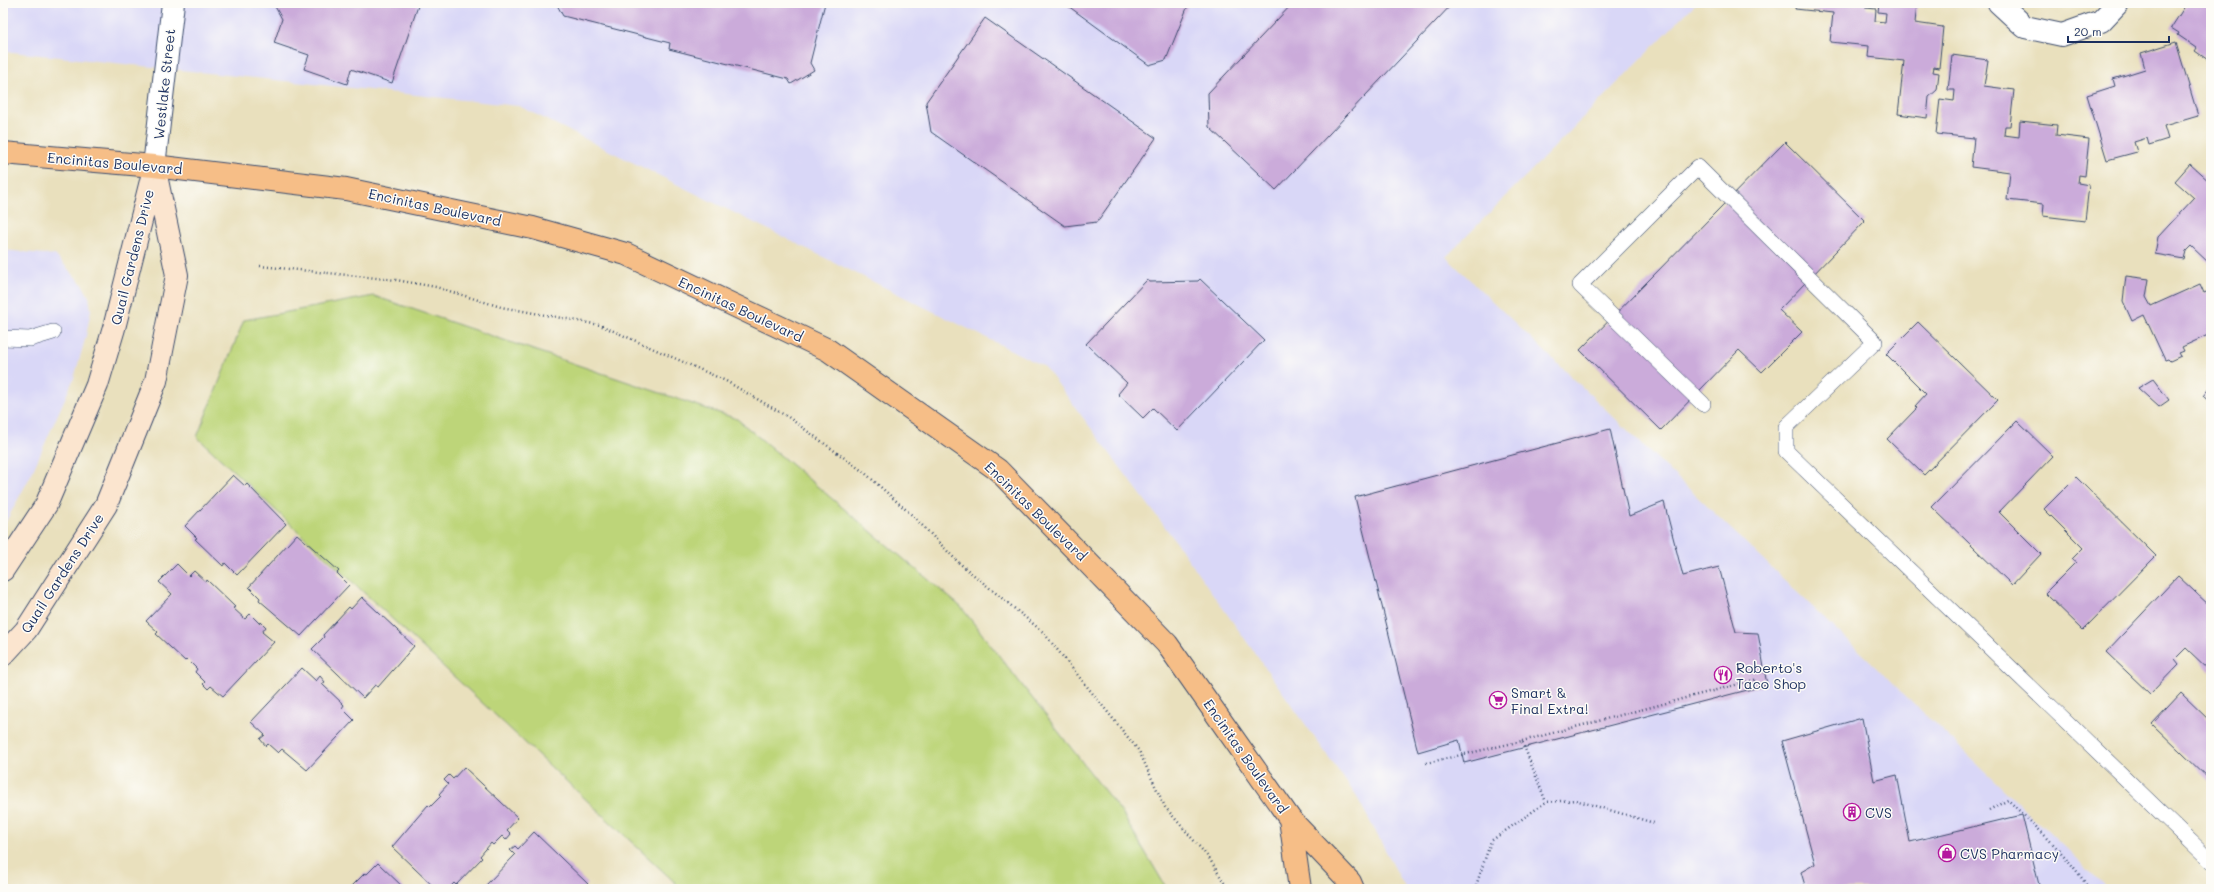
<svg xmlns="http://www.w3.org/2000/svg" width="2214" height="892" viewBox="0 0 2214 892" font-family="Mali,sans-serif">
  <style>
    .built { fill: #d9d7f7 }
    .green { fill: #bdd579; stroke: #6c826c }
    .building { fill: #cbabda }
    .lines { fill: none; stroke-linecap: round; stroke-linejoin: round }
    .service-casing { stroke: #3a4a6c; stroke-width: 16 }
    .minor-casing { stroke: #3a4a6c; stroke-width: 24 }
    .tertiary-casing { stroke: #3a4a6c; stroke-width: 24 }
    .secondary-casing { stroke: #3a4a6c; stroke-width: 24 }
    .primary-casing { stroke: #3a4a6c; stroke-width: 24 }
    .path { stroke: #3a4a6c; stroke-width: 2.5; stroke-dasharray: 1 3; stroke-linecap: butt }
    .service { stroke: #fff; stroke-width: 15 }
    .minor { stroke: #fff; stroke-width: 22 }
    .tertiary { stroke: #fff; stroke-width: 22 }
    .secondary { stroke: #fbe5cf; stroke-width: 22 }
    .primary { stroke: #f6be87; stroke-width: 22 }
    .labels { text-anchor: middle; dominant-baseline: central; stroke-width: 3; stroke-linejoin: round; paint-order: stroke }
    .street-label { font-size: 14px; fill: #1b2f5e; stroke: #fdfcf7 }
    .poi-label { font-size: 14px; fill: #1b2f5e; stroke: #fdfcf7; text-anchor: start }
  </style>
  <rect width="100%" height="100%" fill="#fdfcf7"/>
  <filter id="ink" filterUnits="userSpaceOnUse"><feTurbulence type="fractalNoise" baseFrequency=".025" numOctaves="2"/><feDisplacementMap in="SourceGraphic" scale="8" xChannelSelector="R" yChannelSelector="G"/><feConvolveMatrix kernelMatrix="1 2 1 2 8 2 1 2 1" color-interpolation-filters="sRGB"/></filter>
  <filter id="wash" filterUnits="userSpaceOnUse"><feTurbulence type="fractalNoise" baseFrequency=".012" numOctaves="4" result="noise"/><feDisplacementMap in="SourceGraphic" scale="16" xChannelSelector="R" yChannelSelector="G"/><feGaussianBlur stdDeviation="0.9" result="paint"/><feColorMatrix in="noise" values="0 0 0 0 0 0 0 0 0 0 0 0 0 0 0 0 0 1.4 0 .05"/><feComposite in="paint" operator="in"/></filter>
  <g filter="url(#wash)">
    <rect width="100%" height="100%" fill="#e9e0bd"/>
    <path class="built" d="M3,3H1696L1446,257L2108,889H1406L1357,797L1171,535L1045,367L519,106L3,51Z
      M3,250L55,255L82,284L89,297L91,310L86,336L74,378L31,475L3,527Z"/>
    <path class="green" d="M374,296L737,419L961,607L1122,813L1167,889H682L197,437L244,320Z"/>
    <g id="blocks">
      <path class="building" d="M273,3H419L392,83L351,69L347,84L304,69L309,55L274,43L282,19Z
        M556,3H825L810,63L814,70L791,84L788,79L669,49L670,43L563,16Z
        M1064,3H1189L1166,60L1149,65Z
        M1293,3H1453L1276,190L1209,127L1208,93Z
        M1796,3H1867L1866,8L1876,9L1875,21L1885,22L1886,13L1878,12L1879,3H1917L1915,23L1943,27L1939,68L1934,67L1933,72L1939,73L1937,90L1929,97L1927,118L1898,114L1904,61L1868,57L1869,46L1830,42L1833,13L1795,9Z
        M2187,3H2211V62L2195,51L2197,48L2178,35L2179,33L2171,28Z
        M985,18L1156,138L1097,222L1065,226L931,132L926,102Z
        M2176,42L2198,116L2164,126L2168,139L2149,145L2147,138L2134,142L2137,152L2107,160L2087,95L2115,86L2113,79L2145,69L2141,53Z
        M1952,55L1988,60L1984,86L2014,90L2010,126H2005L2004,135L2019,137L2020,121L2057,125L2056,135L2089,139L2085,176L2079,175L2078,183L2089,185L2085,221L2043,216L2044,204L2007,200L2010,172L1971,167L1974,138L1936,134L1940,99L1954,101L1955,90H1948Z
        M1785,142L1865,221L1779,310L1802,332L1762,372L1739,350L1661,430L1580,350Z
        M2190,164L2211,183L2210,264L2191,246L2186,251L2184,259L2155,254L2158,237L2194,198L2175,181Z
        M2126,276L2149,279L2146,297L2151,306L2200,284L2204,293L2211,290V343L2208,335L2182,347L2184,351L2179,353L2181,356L2170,361L2168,359L2165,360L2144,315L2132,321L2123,301Z
        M1200,279L1264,340L1177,431L1153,408L1143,418L1118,394L1127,383L1086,344L1147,280L1150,282L1198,281Z
        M1918,322L1998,400L1924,475L1887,439L1917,408L1915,406L1926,394L1886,354Z
        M2153,379L2169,400L2159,407L2138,388Z
        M2211,386V403L2203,396Z
        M2017,421L2053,456L1999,512L2041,554L2012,585L1932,507Z
        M1610,429L1629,516L1664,502L1683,576L1719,567L1736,632L1758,633L1767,685L1464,763L1459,740L1418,752L1355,497Z
        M233,475L245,486L247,484L286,524L237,575L225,563L223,566L195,539L197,538L185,526Z
        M2076,477L2156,556L2083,630L2045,593L2076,562L2072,559L2083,548L2044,509Z
        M297,534L339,571L337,573L349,585L301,636L259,600L260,598L249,587Z
        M177,564L189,576L194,571L206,582L207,580L235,607L233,608L245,619L250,614L260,624L261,622L266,627L262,632L274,642L223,696L211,686L208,689L203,684L205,682L195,672L197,669L187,659L185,661L156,634L158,632L146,621L172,594L159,582Z
        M2178,576L2211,607V672L2186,648L2175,659L2179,664L2150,694L2106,652Z
        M362,597L414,646L378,687L375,685L363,698L312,649L324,637L323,635L349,607L351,609Z
        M302,668L316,681L320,676L325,682L322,684L344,705L342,708L354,720L307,770L282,749L278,753L268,744L266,746L260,739L265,735L251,722Z
        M2181,693L2211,722V781L2152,724Z
        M1862,718L1874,781L1897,775L1910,842L2022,815L2040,889H1806L1801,872L1815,864L1782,741Z
        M464,767L518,818L507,830L511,834L506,840L502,836L493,845L491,843L480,856L482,858L456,885L454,883L448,889H436L392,847L428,805L430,807L441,796L439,794L448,784L444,780L449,775L453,779Z
        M534,832L588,884L583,889H490L486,885L515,855L510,850L515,846L518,849Z
        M378,863L405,889H349L365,873L367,874Z"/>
    </g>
  </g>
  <g filter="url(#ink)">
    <use href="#blocks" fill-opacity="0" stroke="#3a4a6c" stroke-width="1"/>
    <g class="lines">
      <defs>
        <path id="service" d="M3,338L30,339L53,332
          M1703,404L1580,285L1698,167L1875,342L1786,427V451L2211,861"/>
        <path id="minor" d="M1999,3L2025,27L2062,35L2101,21L2118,3"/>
        <path id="tertiary" d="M154,166L173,3"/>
        <path id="secondary" d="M3,570L46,505L97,385L114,328L153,173
          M3,655L26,630L106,505L156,381L177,275L154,166"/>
        <path id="primary" d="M3,153L154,166L346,189L533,228L626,254L828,350L998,470L1167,644L1290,819L1350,882L1353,889
          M1290,819L1300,889"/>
      </defs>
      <use href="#service" class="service-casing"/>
      <use href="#minor" class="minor-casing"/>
      <use href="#tertiary" class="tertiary-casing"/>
      <use href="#secondary" class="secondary-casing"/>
      <use href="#primary" class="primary-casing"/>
      <path class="path" d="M260,266L396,280L436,287L501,307L600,325L726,381L788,417L865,473L913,516L958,562L1043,632L1139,751L1165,807L1209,858L1228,889
        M1522,741L1758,679
        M1426,763L1522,741L1546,802
        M1989,810L2008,800C2037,828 2068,855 2089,889
        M1475,889L1491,841L1546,802L1575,800L1654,823"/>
      <use href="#service" class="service"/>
      <use href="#minor" class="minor"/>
      <use href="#tertiary" class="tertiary"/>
      <use href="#secondary" class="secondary"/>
      <use href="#primary" class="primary"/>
    </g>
  </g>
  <defs>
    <symbol id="restaurant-ring" viewBox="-11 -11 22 22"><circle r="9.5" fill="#fdfcf7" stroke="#b5179e" stroke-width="1.5"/><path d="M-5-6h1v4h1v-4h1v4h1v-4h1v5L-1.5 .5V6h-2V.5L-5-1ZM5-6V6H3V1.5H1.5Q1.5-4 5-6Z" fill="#b5179e"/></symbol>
    <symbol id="supermarket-ring" viewBox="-11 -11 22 22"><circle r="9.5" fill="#fdfcf7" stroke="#b5179e" stroke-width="1.5"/><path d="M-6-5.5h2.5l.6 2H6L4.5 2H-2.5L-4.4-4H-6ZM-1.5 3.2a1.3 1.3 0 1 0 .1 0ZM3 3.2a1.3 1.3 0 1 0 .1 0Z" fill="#b5179e"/></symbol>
    <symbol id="building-ring" viewBox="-11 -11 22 22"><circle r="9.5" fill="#fdfcf7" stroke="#b5179e" stroke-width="1.5"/><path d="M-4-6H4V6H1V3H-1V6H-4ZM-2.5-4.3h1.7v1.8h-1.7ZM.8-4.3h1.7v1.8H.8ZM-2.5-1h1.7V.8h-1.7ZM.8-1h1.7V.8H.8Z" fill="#b5179e"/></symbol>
    <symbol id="shop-ring" viewBox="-11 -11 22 22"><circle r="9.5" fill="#fdfcf7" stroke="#b5179e" stroke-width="1.5"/><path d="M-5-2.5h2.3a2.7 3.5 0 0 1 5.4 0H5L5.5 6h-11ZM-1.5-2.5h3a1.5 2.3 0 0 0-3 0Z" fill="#b5179e"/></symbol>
  </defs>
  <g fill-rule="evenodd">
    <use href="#restaurant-ring" x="1713" y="665" width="20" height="20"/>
    <use href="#supermarket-ring" x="1488" y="690" width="20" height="20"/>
    <use href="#building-ring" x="1842" y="802" width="20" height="20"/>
    <use href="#shop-ring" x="1937" y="843" width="20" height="20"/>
  </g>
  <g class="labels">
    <g class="street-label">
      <text transform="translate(164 84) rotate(-84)">Westlake Street</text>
      <text transform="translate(115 163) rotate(5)">Encinitas Boulevard</text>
      <text transform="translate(435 207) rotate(12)">Encinitas Boulevard</text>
      <text transform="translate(132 257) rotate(-76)">Quail Gardens Drive</text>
      <text transform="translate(741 309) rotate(25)">Encinitas Boulevard</text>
      <text transform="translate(1036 511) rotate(44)">Encinitas Boulevard</text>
      <text transform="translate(62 573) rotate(-57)">Quail Gardens Drive</text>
      <text transform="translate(1246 756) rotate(55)">Encinitas Boulevard</text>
    </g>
    <g class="poi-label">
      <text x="1736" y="667">Roberto's<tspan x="1736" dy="16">Taco Shop</tspan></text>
      <text x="1511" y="692">Smart &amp;<tspan x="1511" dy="16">Final Extra!</tspan></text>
      <text x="1865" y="812">CVS</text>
      <text x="1960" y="853">CVS Pharmacy</text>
    </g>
  </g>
  <rect width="2214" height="892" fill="none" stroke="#fdfcf7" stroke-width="16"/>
  <path d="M2068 36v6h101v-6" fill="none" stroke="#1b2f5e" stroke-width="2"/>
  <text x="2074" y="36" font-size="12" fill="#1b2f5e" stroke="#fdfcf7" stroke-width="3" paint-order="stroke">20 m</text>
</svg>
